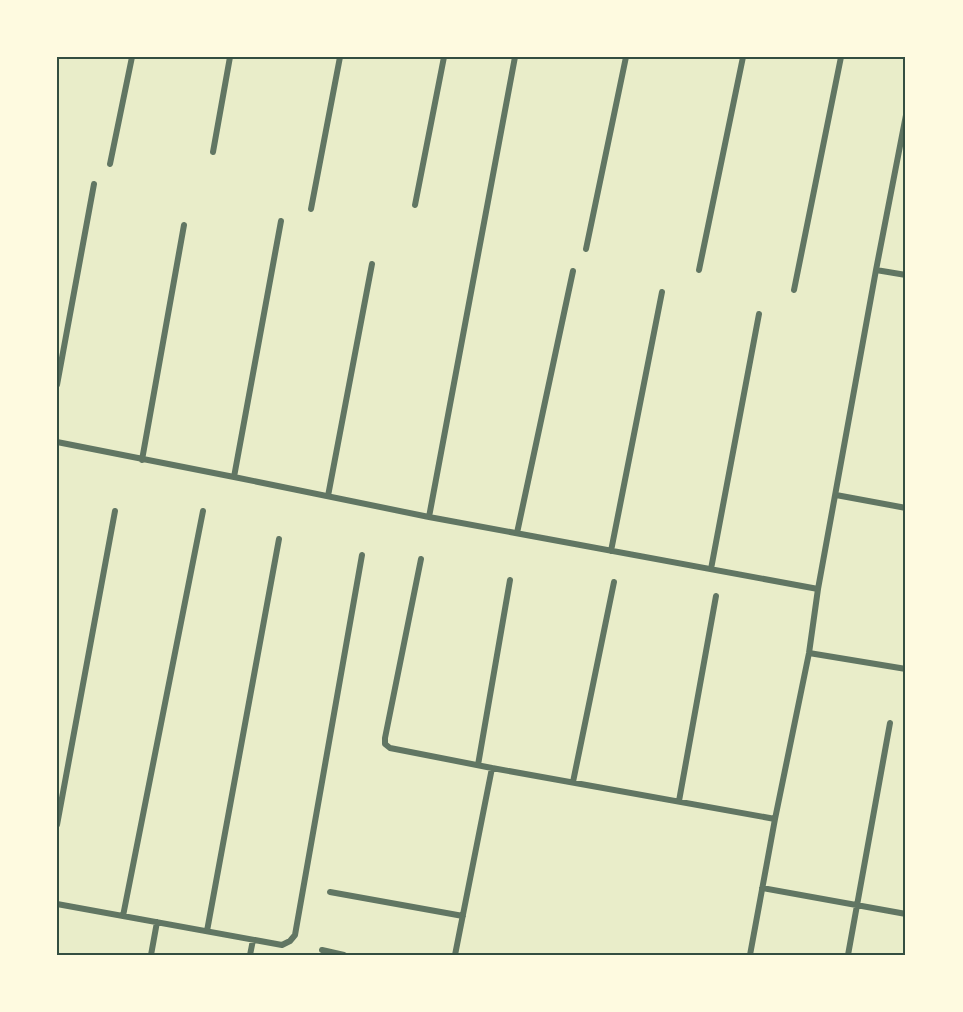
<svg xmlns="http://www.w3.org/2000/svg" width="963" height="1012" viewBox="0 0 963 1012" font-family="'Fira Sans Condensed',sans-serif">
  <style>
    .lines { fill: none; stroke-linecap: round; stroke-linejoin: round }
    .minor { stroke: #617663; stroke-width: 6 }
    .neatline { fill: none; stroke: #344e41; stroke-width: 2 }
  </style>
  <rect width="100%" height="100%" fill="#e9edc9"/>
  <g class="lines">
    <path class="minor" d="M213,152L230,57
      M110,164L132,57
      M415,205L444,57
      M311,209L340,57
      M586,249L626,57
      M699,270L743,57
      M876,270L906,275
      M794,290L841,57
      M57,385L94,184
      M57,442L234,477L429,517L818,589
      M142,460L184,225
      M234,477L281,221
      M836,495L906,508
      M328,496L372,264
      M429,517L515,57
      M517,533L573,271
      M611,551L662,292
      M421,559L385,738V744L390,748L492,768L775,819
      M711,569L759,314
      M809,653L906,669
      M478,765L510,580
      M573,782L614,582
      M679,801L716,596
      M57,825L115,511
      M762,888L906,914
      M330,892L463,916
      M57,904L282,945L290,941L295,935L362,555
      M123,916L203,511
      M207,931L279,539
      M322,950L344,955
      M151,955L157,922
      M250,955L253,940
      M455,955L492,768
      M750,955L775,819L809,653L818,589L876,270L906,115
      M848,955L890,723"/>
  </g>
  <rect width="963" height="1012" fill="none" stroke="#fefae0" stroke-width="117"/>
  <rect x="58" y="58" width="846" height="896" class="neatline"/>
</svg>
